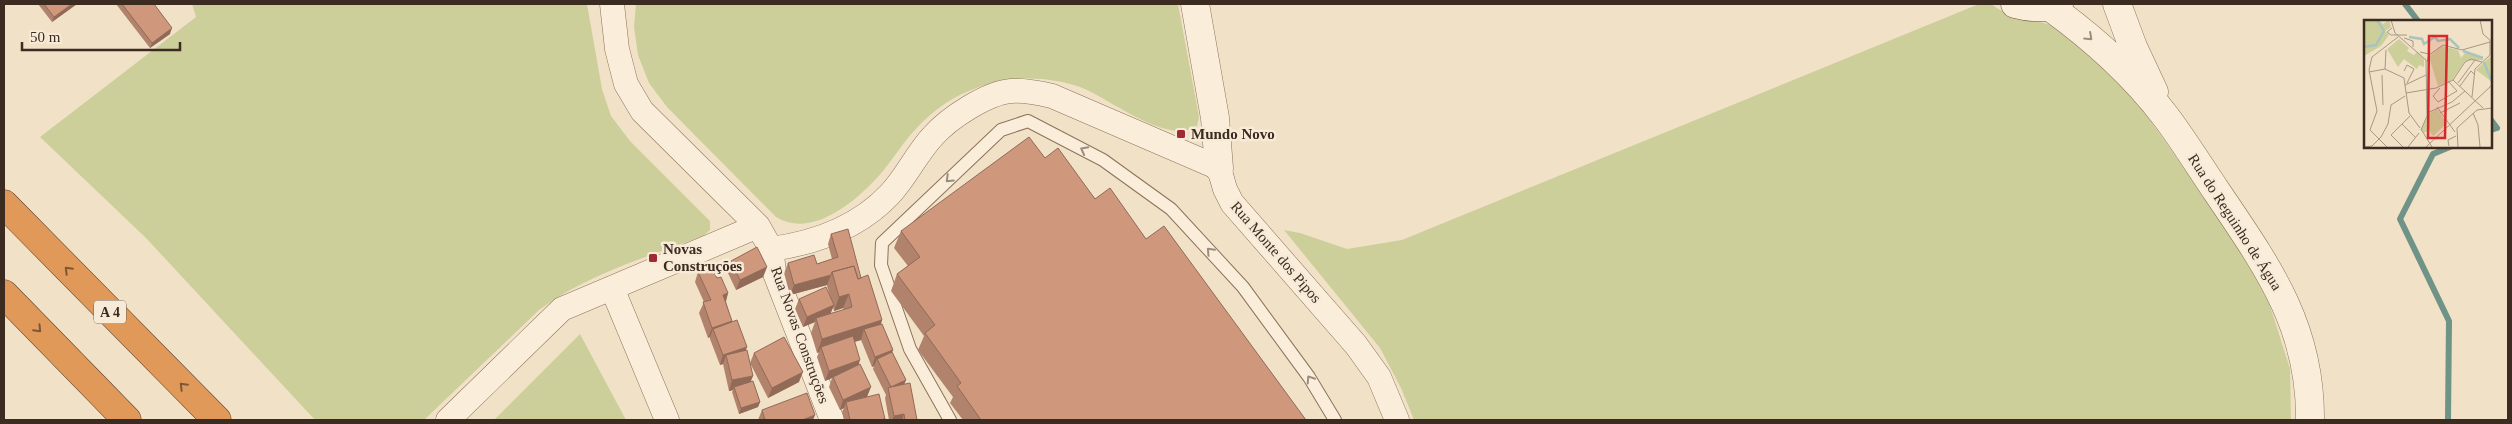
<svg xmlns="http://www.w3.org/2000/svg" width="2512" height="424" viewBox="0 0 2512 424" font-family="'Times New Roman',serif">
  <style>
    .green { fill: #cdcf9b }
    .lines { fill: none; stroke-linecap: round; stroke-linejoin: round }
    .stream { stroke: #6f9387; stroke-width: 6 }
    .service-casing { stroke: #8c725c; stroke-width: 14 }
    .minor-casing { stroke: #8c725c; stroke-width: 25 }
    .tertiary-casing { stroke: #8c725c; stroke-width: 29 }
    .secondary-casing { stroke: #6e533f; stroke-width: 29 }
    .motorway-casing { stroke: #5a4030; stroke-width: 29 }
    .service { stroke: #faeedb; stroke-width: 12 }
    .minor { stroke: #faeedb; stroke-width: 24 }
    .tertiary { stroke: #faeedb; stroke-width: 28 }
    .secondary { stroke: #faeedb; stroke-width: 28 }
    .motorway { stroke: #e09958; stroke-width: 28 }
    .wall { fill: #b2836c; fill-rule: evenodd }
    .shaded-wall { fill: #916a58 }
    .building { fill: #cf987d; stroke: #916a58 }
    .oneway { stroke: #9b8c7e }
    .oneway2 { stroke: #7e5736 }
    .poi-dot { fill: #9d2a34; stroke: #f7ebd7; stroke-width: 2 }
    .labels { text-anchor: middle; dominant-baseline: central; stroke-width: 5; stroke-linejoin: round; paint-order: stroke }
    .shield { fill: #f7ebd7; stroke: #746557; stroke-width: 1 }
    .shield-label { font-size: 14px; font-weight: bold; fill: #3c2b20 }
    .poi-label { font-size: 15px; font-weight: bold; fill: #3c2b20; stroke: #f7ebd7; text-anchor: start }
    .street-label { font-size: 15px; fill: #3c2b20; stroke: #f7ebd7 }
    .inset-river { fill: none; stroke: #a9c4ba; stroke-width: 2.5 }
    .inset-road { fill: none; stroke: #a89884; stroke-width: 1 }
    .view { fill: #d62828; fill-opacity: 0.15; stroke: #d62828; stroke-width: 2.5 }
    .inset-edge { fill: none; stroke: #3c2b20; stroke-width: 2.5 }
  </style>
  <rect width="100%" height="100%" fill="#f0e1c7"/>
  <path class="green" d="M192,4H587L602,89L611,116L630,141L710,221V230L703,236C648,257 587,274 539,310L424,420H315L146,238L40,137L196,17Z
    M636,4H1178L1199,117L1197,126C1166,146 1110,98 1080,87C1042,74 1005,76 969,91C948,99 929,114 914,131C900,146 889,166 874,181C851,205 810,238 776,217L667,107L649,83L638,55L634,27Z
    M1979,4H1991L2000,10L2074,32L2121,79L2261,277L2290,369L2291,420H1414L1401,388L1380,348L1284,230L1300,233L1347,249L1402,240Z
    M580,334L626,420H494Z"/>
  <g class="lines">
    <path class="stream" d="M2405,4L2418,21
      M2491,120L2497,128L2491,130
      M2448,420L2449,321L2400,219L2433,154L2452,146"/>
    <defs>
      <path id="service" d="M950,420L910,349L881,265L882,243L1001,130L1028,121L1103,160L1171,209L1243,287L1309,377L1335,420"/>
      <path id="minor" d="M612,4L617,49L626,84L642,111L758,226L771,249L774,271L832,420
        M771,249C815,243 859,227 890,194C906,177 917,153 933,136C949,118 987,93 1011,91C1025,90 1039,93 1052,96L1219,168L1225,189L1232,203L1356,345L1379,377L1397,420
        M612,288L667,420
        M448,420L562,309L758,226"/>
      <path id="tertiary" d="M1195,4L1215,118L1219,168
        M2117,4L2133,47L2154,92
        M2050,7C2093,38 2134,75 2166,117C2184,141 2200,167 2217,192C2267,266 2311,326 2310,420"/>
      <path id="secondary" d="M2015,4C2030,8 2045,9 2059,4"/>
      <path id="motorway" d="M4,204L217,420
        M4,294L127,420"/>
    </defs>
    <use href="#service" class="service-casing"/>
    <use href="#minor" class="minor-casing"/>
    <use href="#tertiary" class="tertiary-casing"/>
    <use href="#secondary" class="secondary-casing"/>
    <use href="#motorway" class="motorway-casing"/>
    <use href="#service" class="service"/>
    <use href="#minor" class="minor"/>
    <use href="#tertiary" class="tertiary"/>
    <use href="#secondary" class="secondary"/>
    <use href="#motorway" class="motorway"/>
  </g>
  <path class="wall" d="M38,4H77L52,22Z
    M116,4H154L170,34L150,48Z
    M1045,158L1146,239L1306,420H963L950,403L953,397L918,350L924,336L891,291L897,274L908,266L894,248L901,231Z
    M831,234L861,278L882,320L881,324L893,350L892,352L906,380L904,384L917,420H889L885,398L886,395L873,369L874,366L872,367L861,340L854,342L859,365L867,397L865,398L885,419L884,420H844L842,412L844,408L840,410L829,387L832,378L825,381L817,357L819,352L817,353L811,333L815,322L803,327L795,309L799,299L830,296L827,286V285L790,295L784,273L788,263L817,264L832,259L828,244ZM833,307L834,311L843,308L844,310L830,314Z
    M731,261L767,267L763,277L736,290L727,271Z
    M698,272L728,293L726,302L732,322L747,347L745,350L751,381L760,402L758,407L739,414L732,392L733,390L729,391L723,364L720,365L710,339V337L708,338L699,313L704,302L695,282Z
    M754,353L799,382L768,398L750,363Z
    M762,410L813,420H758Z"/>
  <path class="shaded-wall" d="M72,4H77L52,22L54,17Z
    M172,28L170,34L150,48L152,43Z
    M767,267L763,277L736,290L740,280Z
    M831,275L827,285L790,295L794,285Z
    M728,293L725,303L723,295Z
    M849,294L843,308L834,311L839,297Z
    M834,305L830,315L816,318L815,322L803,327L807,317Z
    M882,320L877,335L864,329L861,340L823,351L821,347L819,352L817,353L822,339Z
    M732,321L728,331L713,329L710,337L708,338L712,328Z
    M747,347L743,357L726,355L723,364L720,365L723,355Z
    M893,350L889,360L877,359L874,366L872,367L875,357Z
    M860,360L857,370L833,377L832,378L825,381L829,371Z
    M803,372L799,382L768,398L772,388Z
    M753,376L749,386L734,387L733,390L729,391L732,380Z
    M906,380L902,390L891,387Z
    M871,387L867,397L847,406L846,402L844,408L840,410L843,400Z
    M760,402L758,407L739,414L741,408Z
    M904,414L902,420H892L894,416Z
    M815,415L813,420H802Z"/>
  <path class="building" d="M44,4H72L54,17Z
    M122,4H154L172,28L152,43Z
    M1029,137L1045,158L1058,148L1095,199L1110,188L1146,239L1164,226L1306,420H981L957,386L961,383L925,333L935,325L897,274L920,257L901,231Z
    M848,229L861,278L858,279L854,266L832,272L831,275L794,285L788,263L814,255L817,264L838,257L831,234Z
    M757,247L767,267L740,280L731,261Z
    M854,266L858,279L868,275L882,320L822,339L816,318L852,307L849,294L839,297L832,272Z
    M711,267L717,278L721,277L728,293L723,295L732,321L712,328L703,302L711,300L698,272Z
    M826,287L834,305L807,317L799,299Z
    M737,320L747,347L723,355L713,329Z
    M882,324L893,350L875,357L864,329Z
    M853,336L860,360L829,371L821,347Z
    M784,337L803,372L772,388L754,353Z
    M747,350L753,376L732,380L726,355Z
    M892,352L906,380L891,387L910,383L917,420H905L904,414L894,416L888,388L891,387L877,359Z
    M860,364L871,387L843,400L833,377Z
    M753,381L760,402L741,408L734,387Z
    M807,393L815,415L802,420H765L762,410Z
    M879,394L885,419L878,420H850L846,402Z"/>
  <defs><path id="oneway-chevron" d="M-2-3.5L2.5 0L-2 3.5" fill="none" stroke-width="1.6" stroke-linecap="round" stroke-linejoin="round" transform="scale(1.25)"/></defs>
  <g class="oneway">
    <use href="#oneway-chevron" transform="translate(2089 37) rotate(43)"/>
    <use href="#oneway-chevron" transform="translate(1084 150) rotate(-152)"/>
    <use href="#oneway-chevron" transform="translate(949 179) rotate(136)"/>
    <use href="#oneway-chevron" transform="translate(1210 251) rotate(-133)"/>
    <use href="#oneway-chevron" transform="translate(1310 379) rotate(-123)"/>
  </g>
  <g class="oneway2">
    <use href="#oneway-chevron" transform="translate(68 270) rotate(-135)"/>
    <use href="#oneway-chevron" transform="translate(38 329) rotate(46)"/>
    <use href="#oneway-chevron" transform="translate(183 386) rotate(-135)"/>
  </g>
  <g class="poi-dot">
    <rect x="1176" y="129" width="10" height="10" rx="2.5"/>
    <rect x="648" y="253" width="10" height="10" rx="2.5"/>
  </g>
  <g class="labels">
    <rect class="shield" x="94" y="300.5" width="32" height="23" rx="4"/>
    <g class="shield-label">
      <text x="110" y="312">A 4</text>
    </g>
    <g class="poi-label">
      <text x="1191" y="134">Mundo Novo</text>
      <text x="663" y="249">Novas<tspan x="663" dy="17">Construções</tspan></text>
    </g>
    <g class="street-label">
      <text transform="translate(2235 222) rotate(57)">Rua do Reguinho de Água</text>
      <text transform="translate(1276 252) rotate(49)">Rua Monte dos Pipos</text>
      <text transform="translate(800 335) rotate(70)">Rua Novas Construções</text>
    </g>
  </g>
  <g transform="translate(2364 20)">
    <rect width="128" height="128" fill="#f0e1c7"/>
    <path d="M0,0H15L19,4L25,0L27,7L21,11L25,15L17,26L0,36ZM35,19L45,28L43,31L50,35L53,32L60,39V47L55,45L53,49L40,39L34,47L23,29ZM77,26L94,30L97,38L101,33L117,36L119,40L101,41L88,60L74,66L65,37ZM127,36V61L112,50ZM73,89L83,103L69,116L65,110L60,113L57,110L64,94Z" fill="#cdcf9b"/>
    <path class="inset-river" d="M45,17L58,19L60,24L71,17L74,21L86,19L95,28M0,27L12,25L20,11L13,0M99,31L119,38M120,42L128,62"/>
    <path class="inset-road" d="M27,0L31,13L62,40L63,96L57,110M28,8L23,12L27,15H43M40,18L49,21V27M56,32L65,34L63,42M65,35L79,25L98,30L126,22M21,49L22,30M40,51L43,45L50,49L43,63M5,52L21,49L40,58L45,93L56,108M18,55L19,85M89,60L101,42L107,39L118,42M94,63L111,40M41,65L62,55M96,66L107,51L110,54M76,68L69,76L74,82L93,71L84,61M42,73L72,68L89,60L119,88M108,77L111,49L126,35V20L119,14L116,0M73,87L91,112M63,93L88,82L101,71M76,93L96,83M109,93L114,105L116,127M38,104L51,117M57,109L68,127M85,126L84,120L92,116M0,127L8,126L17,117L24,104L27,85L41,76M23,127L6,110L13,91L5,50L8,37L34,17M39,127L27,115L46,96M44,127L55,113M62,127L128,65M94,127L93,108L113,90L128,88"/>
    <path class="view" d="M65,16H83L81,118H64Z"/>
    <rect width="128" height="128" class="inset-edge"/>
  </g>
  <rect width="2512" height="424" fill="none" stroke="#3c2b20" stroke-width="10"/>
  <path d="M22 42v8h158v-8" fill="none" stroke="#3c2b20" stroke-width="2.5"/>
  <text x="30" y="42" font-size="15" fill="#3c2b20" stroke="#f7ebd7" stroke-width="4" paint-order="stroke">50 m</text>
</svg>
